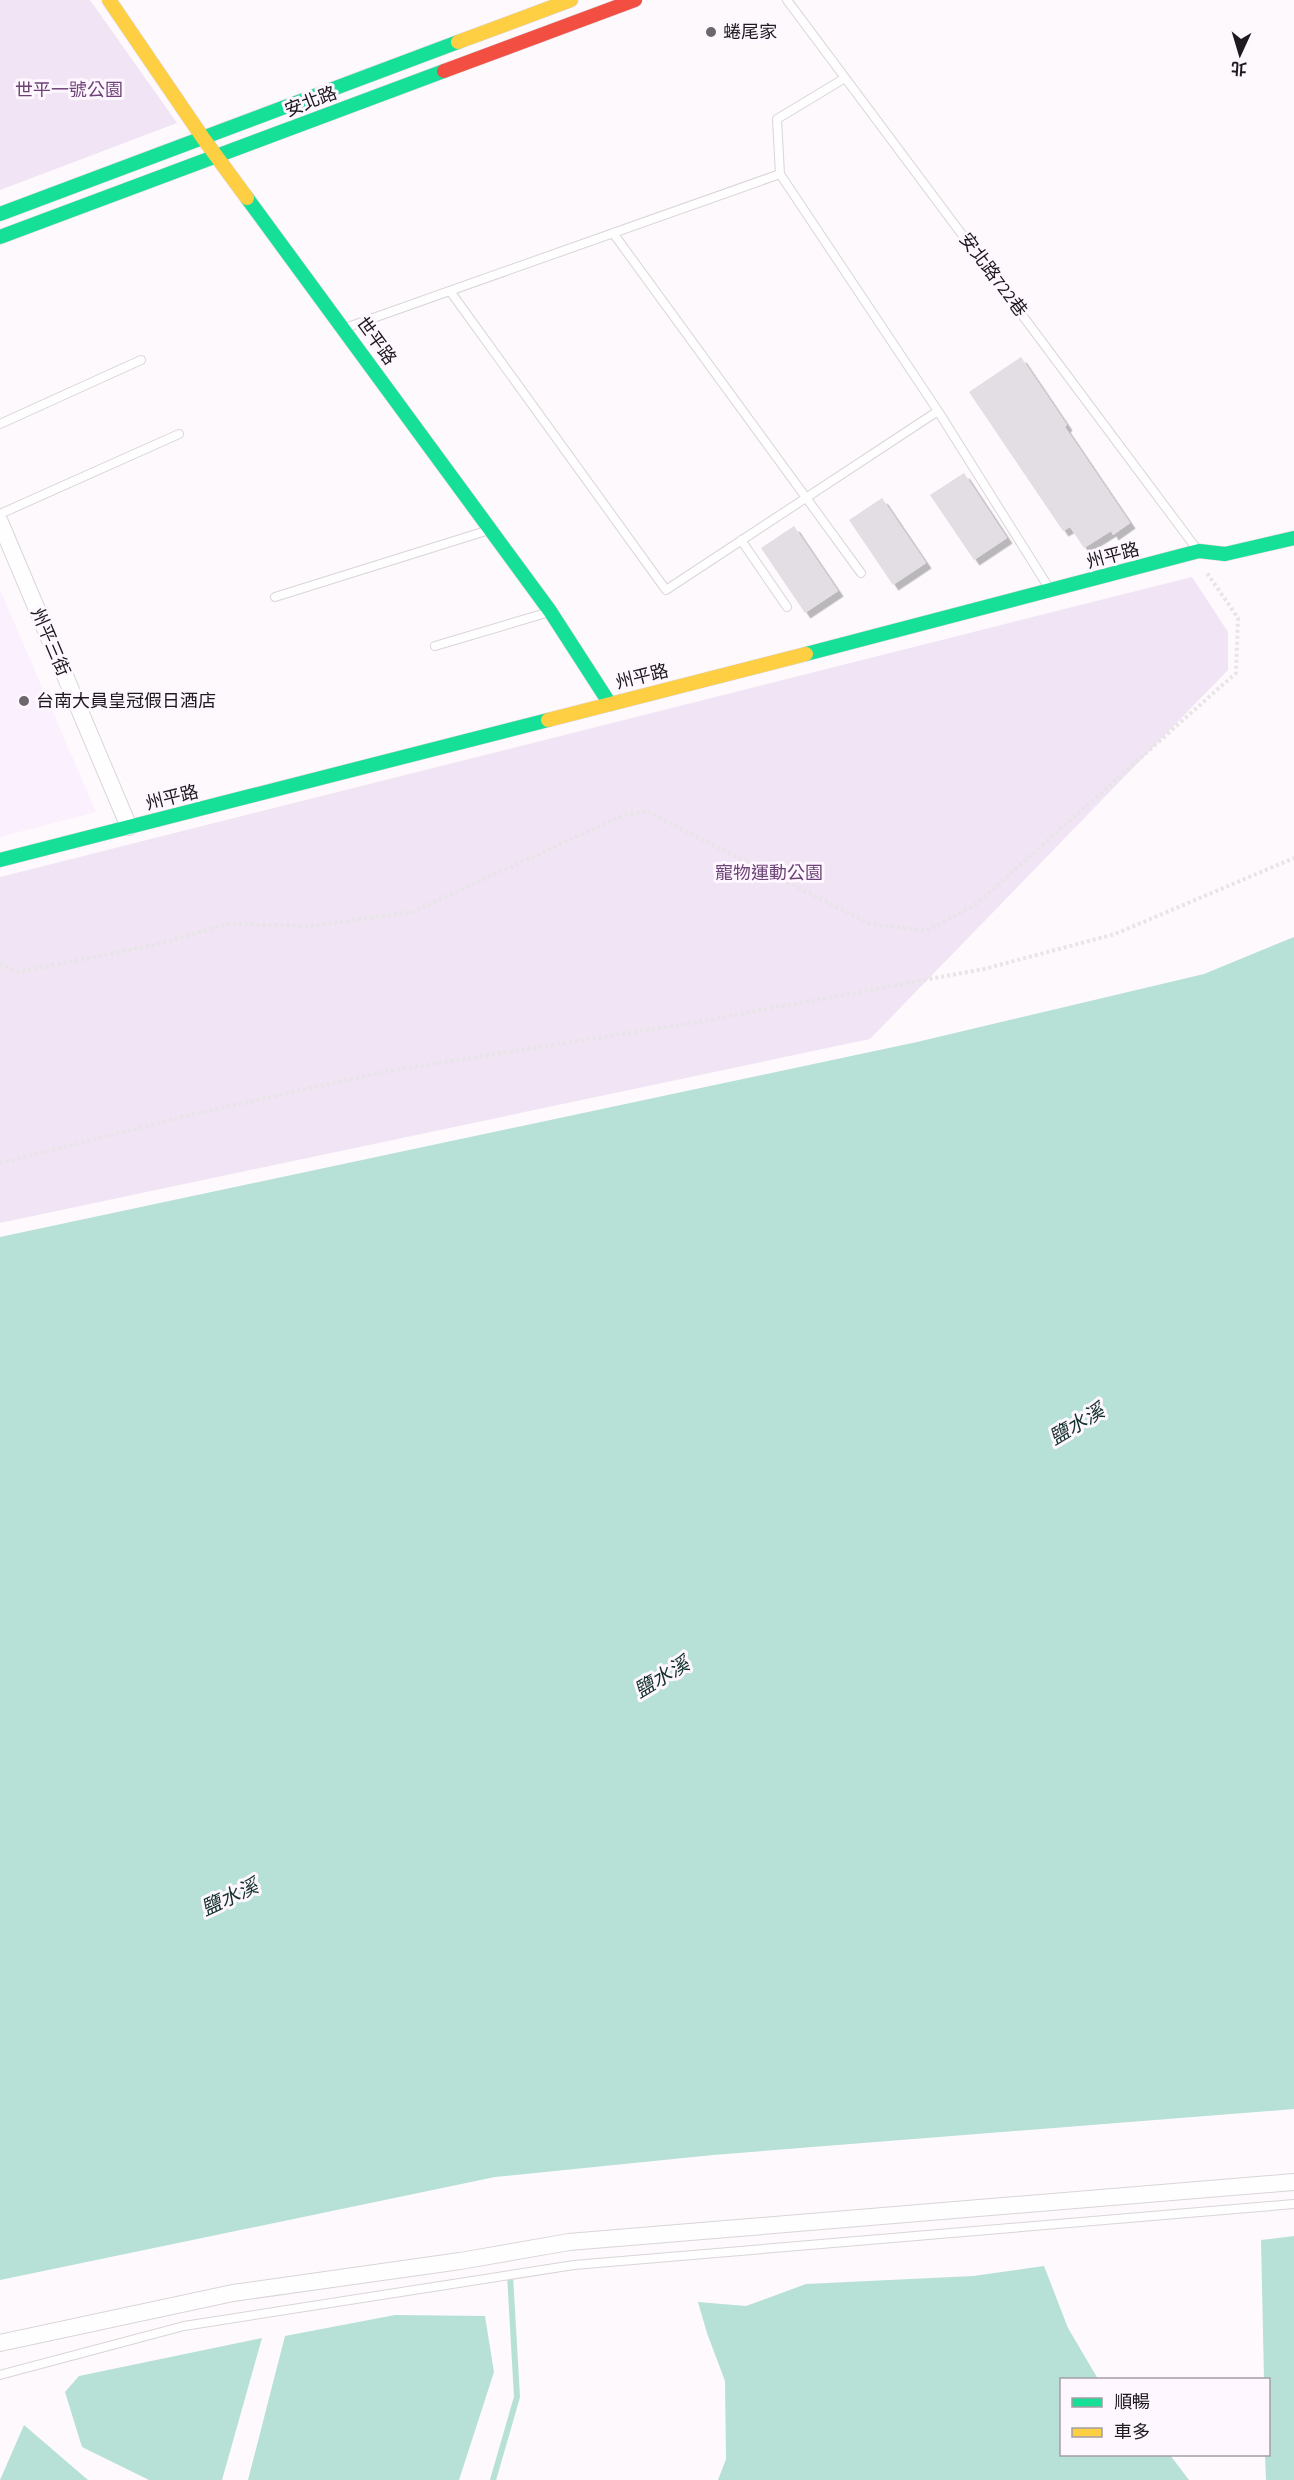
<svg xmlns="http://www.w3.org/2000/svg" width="1294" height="2480" viewBox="0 0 1294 2480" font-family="'Source Sans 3','Noto Sans TC',sans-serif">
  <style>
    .built { fill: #fbf1fe }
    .green { fill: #f1e4f4 }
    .water { fill: #b7e0d7 }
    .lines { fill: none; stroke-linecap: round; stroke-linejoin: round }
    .stream { stroke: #b7e0d7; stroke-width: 6 }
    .building { fill: #e2dee3; filter: url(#shadow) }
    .lane-casing { stroke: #d9d5d9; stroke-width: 10 }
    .street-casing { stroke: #d9d5d9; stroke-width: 18 }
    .fast-casing { stroke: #d9d5d9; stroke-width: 15 }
    .slow-casing { stroke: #d9d5d9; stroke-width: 15 }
    .jam-casing { stroke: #d9d5d9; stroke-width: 15 }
    .path { stroke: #e7e5e7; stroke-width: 4; stroke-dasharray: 3 3; stroke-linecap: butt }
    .lane { stroke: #fffeff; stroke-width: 8 }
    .street { stroke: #fffeff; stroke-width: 16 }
    .fast { stroke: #16e098; stroke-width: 14 }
    .slow { stroke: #ffcf43; stroke-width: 14 }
    .jam { stroke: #f24e42; stroke-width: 14 }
    .poi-dot { fill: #6b676c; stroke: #fef7ff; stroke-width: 2 }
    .labels { text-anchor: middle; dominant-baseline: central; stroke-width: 6; stroke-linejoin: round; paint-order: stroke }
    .poi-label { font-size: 18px; fill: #1d191e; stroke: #fef7ff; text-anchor: start }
    .park-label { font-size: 18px; fill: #6d4277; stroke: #fef7ff }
    .street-label { font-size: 18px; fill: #1d191e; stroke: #fef7ff }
    .water-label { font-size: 20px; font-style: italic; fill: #13312b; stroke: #fef7ff }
  </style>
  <defs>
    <filter id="shadow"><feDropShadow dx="5.5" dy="5.5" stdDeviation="0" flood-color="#0004"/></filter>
  </defs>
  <rect width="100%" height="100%" fill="#fdf9fd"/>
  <path class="built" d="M0,590L96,812L0,837Z"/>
  <path class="green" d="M0,0H90L177,123L0,190Z
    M1192,577L1228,632V670L870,1039L0,1223V877Z"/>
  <path class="water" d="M1294,937V2109L713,2155L495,2177L0,2280V1237L917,1042L1204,974Z
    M1294,2236V2480H1266L1265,2455L1268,2454V2380L1264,2379L1261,2240Z
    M1044,2266L1068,2328L1098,2379L1062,2380V2454L1170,2455L1189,2480H718L726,2459L725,2381L707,2333L698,2302L746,2306L806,2284L973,2276Z
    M395,2315L485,2316L494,2372L459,2480H248L285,2336Z
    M262,2338L222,2480H149L82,2447L65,2392L79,2376Z
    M24,2425L88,2480H0Z"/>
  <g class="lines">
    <path class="stream" d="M493,2480L517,2397L510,2275"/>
  </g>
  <path class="building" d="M1021,357L1067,425L1065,427L1130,523L1113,535L1111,531L1084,548L1070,527L1063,531L969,392Z
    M964,473L1007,538L974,560L930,495Z
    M882,498L926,563L893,585L849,520Z
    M794,526L838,591L805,613L761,548Z"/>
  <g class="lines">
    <defs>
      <path id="lane" d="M787,0L1196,548
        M845,78L777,119L780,174L938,411L1049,588
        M613,233L861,573
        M450,291L666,590L938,411
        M345,328L780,174
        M0,424L141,360
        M0,514L179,434
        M741,540L787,607
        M275,597L489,530
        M435,646L546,613
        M0,2375L184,2326L574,2265L1294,2204"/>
      <path id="street" d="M0,522L129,827
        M0,2343L233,2293L460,2261L569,2242L1294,2182"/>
      <path id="fast" d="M247,198L550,611L610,704
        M0,214L458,42
        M0,237L444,71
        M806,654L1199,551L1225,554L1294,538
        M0,860L548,720"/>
      <path id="slow" d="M109,0L203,138L247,198
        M458,42L571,0
        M548,720L806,654"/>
      <path id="jam" d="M444,71L635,0"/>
    </defs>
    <use href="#lane" class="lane-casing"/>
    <use href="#street" class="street-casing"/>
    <use href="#fast" class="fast-casing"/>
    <use href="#slow" class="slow-casing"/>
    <use href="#jam" class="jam-casing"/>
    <path class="path" d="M0,964L18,972L155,945L227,924L312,926L412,912L624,815L646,811L871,924L926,931L975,905L1236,673L1238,618L1207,573
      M0,1163L190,1115L383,1072L691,1023L984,969L1115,934L1294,858"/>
    <use href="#lane" class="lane"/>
    <use href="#street" class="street"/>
    <use href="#fast" class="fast"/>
    <use href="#slow" class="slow"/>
    <use href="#jam" class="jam"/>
  </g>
  <g class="poi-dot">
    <circle cx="711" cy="32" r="6"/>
    <circle cx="24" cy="701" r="6"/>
  </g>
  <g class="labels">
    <g class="poi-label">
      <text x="723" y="32">蜷尾家</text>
      <text x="36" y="701">台南大員皇冠假日酒店</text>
    </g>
    <g class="park-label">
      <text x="69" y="90">世平一號公園</text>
      <text x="769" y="873">寵物運動公園</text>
    </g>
    <g class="street-label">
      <text transform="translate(311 102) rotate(-21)">安北路</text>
      <text transform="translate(993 275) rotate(53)">安北路722巷</text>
      <text transform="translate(376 341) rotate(54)">世平路</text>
      <text transform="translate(1113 556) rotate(-15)">州平路</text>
      <text transform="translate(50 642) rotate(67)">州平三街</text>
      <text transform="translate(642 677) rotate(-14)">州平路</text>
      <text transform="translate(172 798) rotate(-14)">州平路</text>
    </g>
    <g class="water-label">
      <text transform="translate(1077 1425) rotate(-31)">鹽水溪</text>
      <text transform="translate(662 1678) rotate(-31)">鹽水溪</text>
      <text transform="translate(230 1898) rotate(-25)">鹽水溪</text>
    </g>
  </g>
  <rect x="1060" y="2378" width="210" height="78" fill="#fef7ff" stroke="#a49ea5" stroke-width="1.5"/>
  <rect x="1072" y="2398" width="30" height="9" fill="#16e098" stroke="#a49ea5" stroke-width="1.5"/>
  <text x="1114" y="2408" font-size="18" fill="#1d191e">順暢</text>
  <rect x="1072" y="2428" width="30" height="9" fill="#ffcf43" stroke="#a49ea5" stroke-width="1.5"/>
  <text x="1114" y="2438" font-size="18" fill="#1d191e">車多</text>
  <g transform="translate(1240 54) rotate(184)" stroke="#fef7ff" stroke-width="4.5" paint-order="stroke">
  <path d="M0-4.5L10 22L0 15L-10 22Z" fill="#1d191e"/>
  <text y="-9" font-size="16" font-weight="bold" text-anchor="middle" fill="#1d191e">北</text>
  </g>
</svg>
